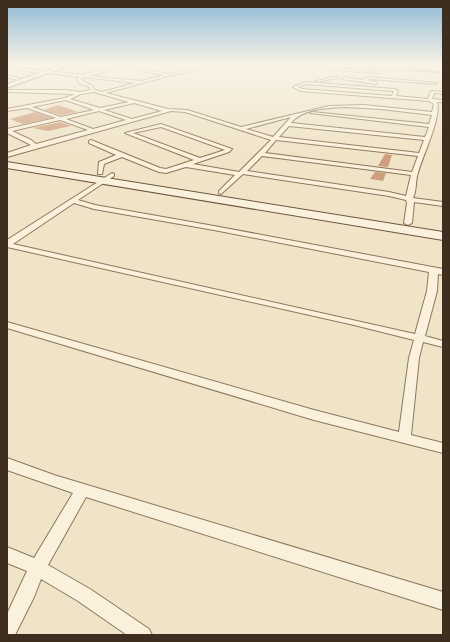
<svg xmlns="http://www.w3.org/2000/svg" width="450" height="642" viewBox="0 0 450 642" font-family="'Source Serif 4',serif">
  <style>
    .building { fill: #cf9f7d }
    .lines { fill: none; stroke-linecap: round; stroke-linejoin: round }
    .street-casing { stroke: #8d765c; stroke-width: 2 }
    .secondary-casing { stroke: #6f573f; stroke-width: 2 }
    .street { fill: #faf1dc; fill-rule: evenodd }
    .secondary { fill: #faf1dc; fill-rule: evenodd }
  </style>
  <rect width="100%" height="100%" fill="#f0e4c8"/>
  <path class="building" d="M58,105L78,112L61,115L44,110Z
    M35,112L51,118L23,124L10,119Z
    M60,122L71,126L48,131L33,128Z
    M385,154L392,155L388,167L378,166Z
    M375,172L386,173L383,181L370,179Z"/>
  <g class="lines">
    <defs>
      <path id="street" d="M214,64H222L168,76L106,93L168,109L187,110L241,127L329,106L364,105L432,112L434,104L429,101L301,91L293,87L306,82L394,89L398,91L396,96L428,99L431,91L443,92V94L434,93L432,99L443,100V102H437C442,117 422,157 418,173C415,181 417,190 413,198L443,202V206L414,202L412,223L408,225L404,223L407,203L406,200L389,196L243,174L221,194L219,193V191L235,175L186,167L166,173L159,172L122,157L104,164L102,174H98L99,162L116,155L89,143V141L91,140L160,168L166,169L194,160L125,133L161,124L232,149L229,152L193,164L239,172L271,140L185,112L171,111L7,157V153L31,145L7,133V129L56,118L27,108L7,111V109L65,98L75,94L7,92V90H65L80,92L91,90L89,87L79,83L77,79L80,77L49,73L48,71L83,75L120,65L169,74ZM120,67L164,75L141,81L89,76ZM84,77L135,83L102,92L95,90L91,85L82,81L81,79ZM306,84L393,91H394L392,96L302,89L298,87ZM94,92L129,102L100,108L70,99L81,94ZM66,100L94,110L61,117L32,107ZM134,103L162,111L132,119L104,110ZM346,107L381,109L432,115L429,124L312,112L310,113L429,127L425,137L291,123C303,108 328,108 346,107ZM99,111L126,120L93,129L66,119ZM291,117L273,137L246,129ZM60,120L88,130L36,144L31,140L12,131ZM289,126L424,140L419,153L279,137ZM161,127L225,150L200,158L133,133ZM276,140L418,156L412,172L265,153ZM262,156L411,175L406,196L389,192L247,171Z
        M7,66L41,71L43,72L41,73L7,68Z
        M369,66L439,72L368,68Z
        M335,68L378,72L380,73L334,70Z
        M7,75L19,78L20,79L18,80L7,77Z
        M338,76L337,78L318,82L316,81Z
        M343,77L362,80L369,77L437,83L435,84L370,79L367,80L377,82L376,84L342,79Z
        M112,173L114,174V176L78,200L95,205L214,226L443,269V275L438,274L437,291L425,336L443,341V347L423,342L419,358L411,435L443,443V453L314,420L7,328V322L314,410L399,432L409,358L414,340L354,325L7,247V240ZM74,203L94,209L214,230L429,272L427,291L415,334L13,244Z
        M7,458L54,475L443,592V610L86,497L48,565L90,589L149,629L152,635H127L78,601L41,579L34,597L15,635H7V614L27,571L7,563V547L34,558L73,493L7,470Z"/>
      <path id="secondary" d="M65,64H73L7,88V84Z
        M7,162L443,232V240L7,168Z"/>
    </defs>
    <use href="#street" class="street-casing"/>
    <use href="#secondary" class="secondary-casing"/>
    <use href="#street" class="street"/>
    <use href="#secondary" class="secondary"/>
  </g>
  <linearGradient id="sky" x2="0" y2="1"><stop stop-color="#8fbad6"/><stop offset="0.42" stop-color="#f8f3e6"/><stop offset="1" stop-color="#f8f3e6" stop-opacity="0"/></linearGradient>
  <rect width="450" height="154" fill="url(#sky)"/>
  <rect width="450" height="642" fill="none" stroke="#3d2e20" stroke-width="16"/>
</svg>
